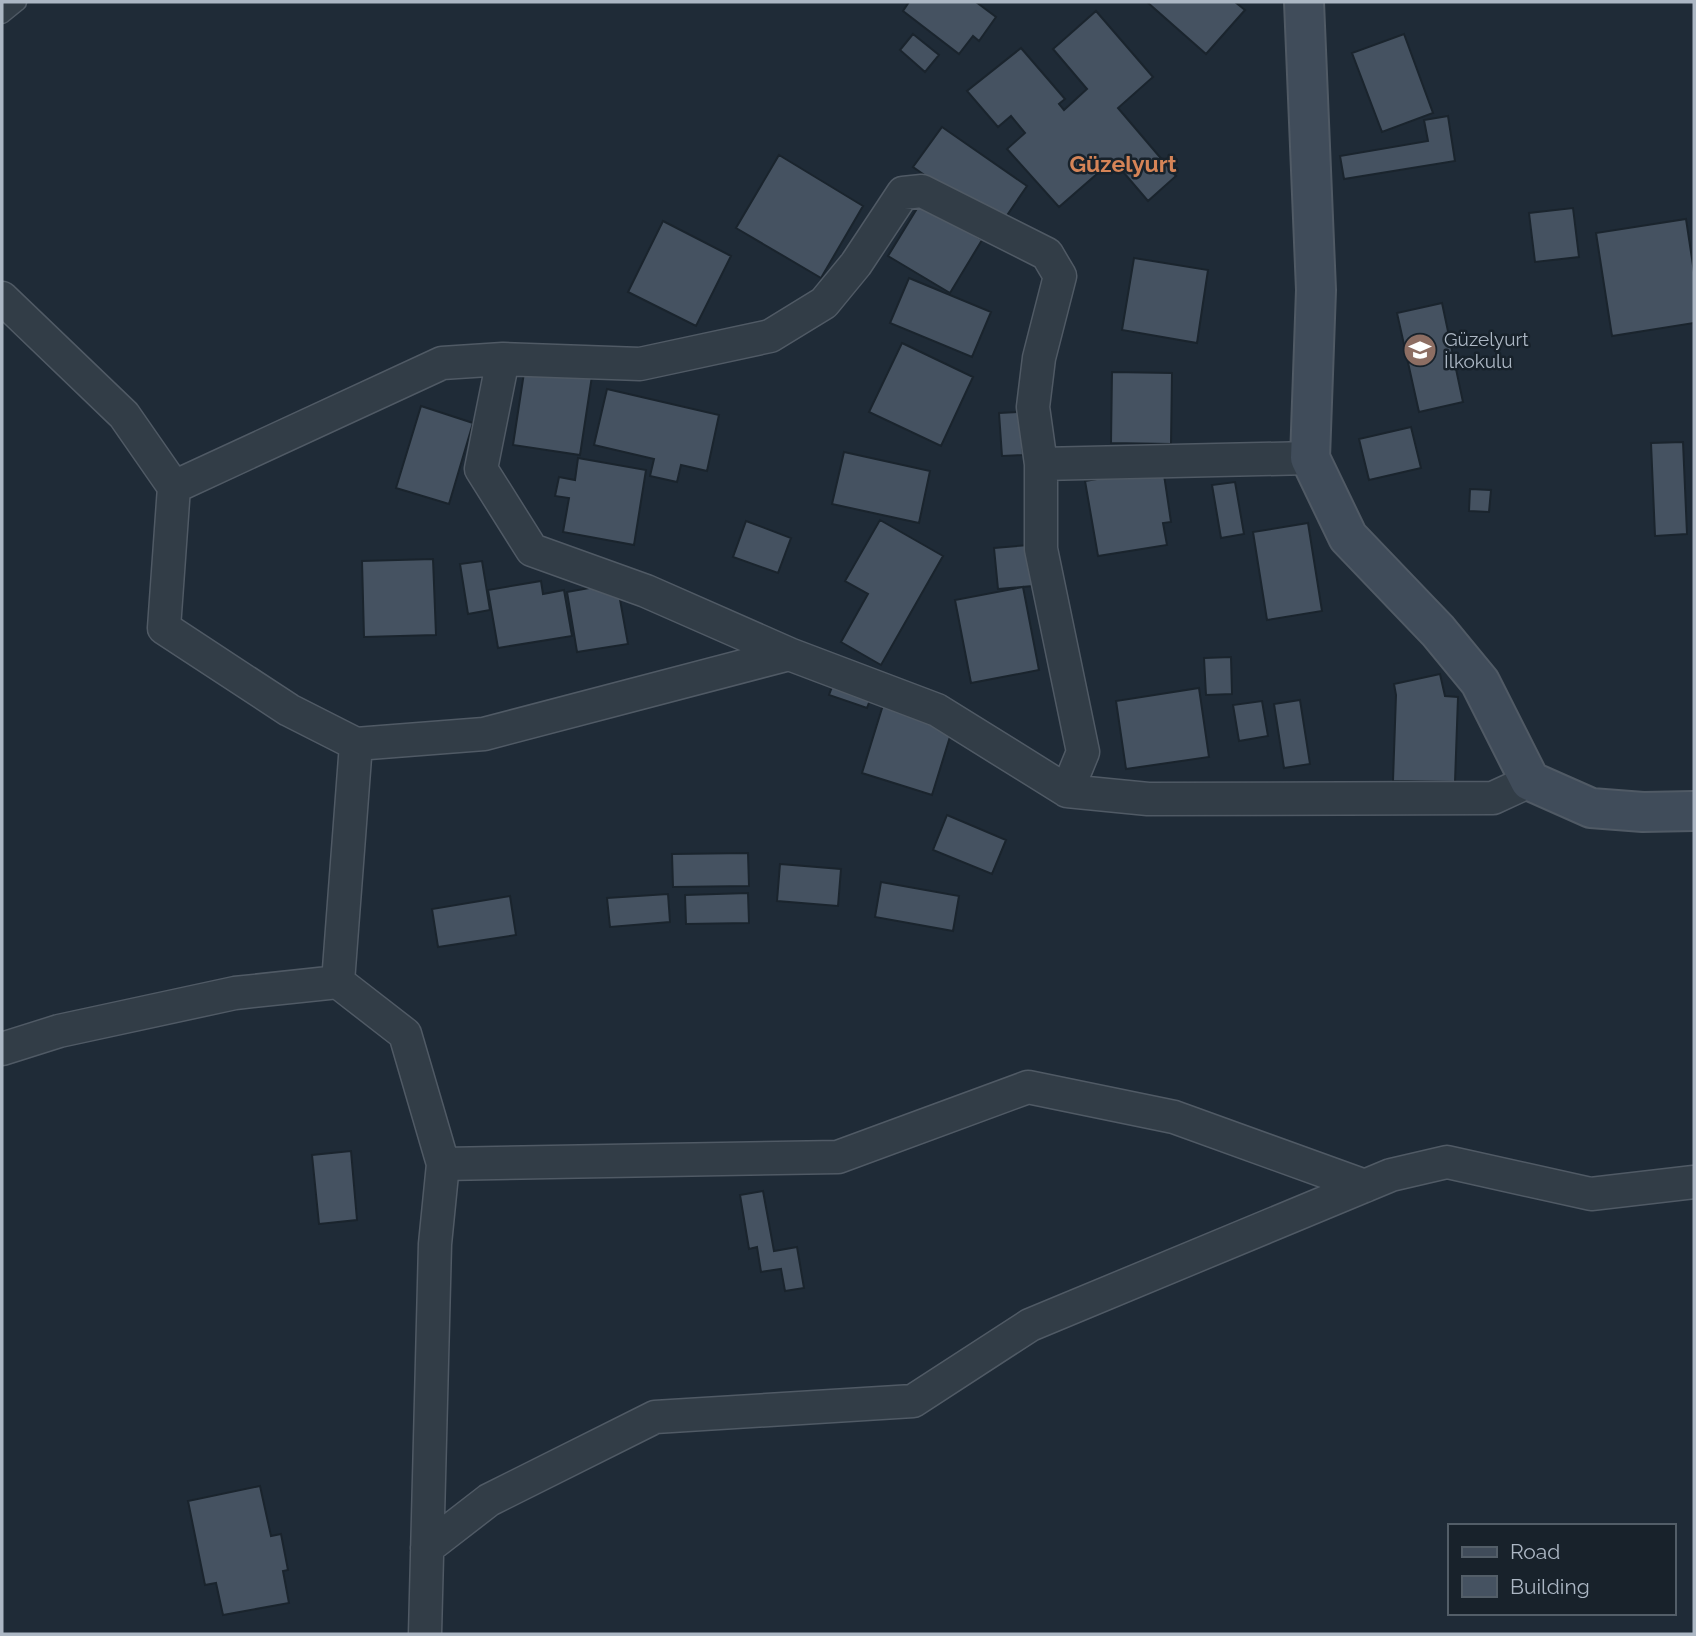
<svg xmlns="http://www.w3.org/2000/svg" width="1696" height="1636" viewBox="0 0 1696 1636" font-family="Raleway,sans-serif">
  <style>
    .building { fill: #455261; stroke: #1a242d; stroke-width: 2 }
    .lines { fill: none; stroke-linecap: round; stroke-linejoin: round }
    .lane-casing { stroke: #505a65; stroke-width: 19 }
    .street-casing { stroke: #505a65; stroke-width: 35 }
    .secondary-casing { stroke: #505a65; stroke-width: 42 }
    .lane { stroke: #323d47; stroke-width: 16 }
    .street { stroke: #323d47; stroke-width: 32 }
    .secondary { stroke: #404c5a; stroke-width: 38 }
    .labels { text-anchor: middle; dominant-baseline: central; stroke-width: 5; stroke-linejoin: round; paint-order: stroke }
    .poi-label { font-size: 19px; fill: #acb7c4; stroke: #18222b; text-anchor: start }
    .quarter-label { font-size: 23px; font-weight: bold; fill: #d58457; stroke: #18222b }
  </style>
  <rect width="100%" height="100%" fill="#1f2b37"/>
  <path class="building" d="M909,2H976L996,17L979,41L973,36L959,54L903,11Z
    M1147,2H1235L1245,10L1206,54Z
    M1096,11L1153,77L1118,108L1176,176L1148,201L1113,160L1059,207L1007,149L1025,133L1011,116L998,127L967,91L1021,48L1065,99L1059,104L1064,110L1087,89L1053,49Z
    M913,34L939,55L925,72L900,50Z
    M1404,34L1433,113L1382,132L1352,53Z
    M1448,116L1455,161L1344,179L1340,156L1428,141L1424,120Z
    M942,127L1027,186L999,227L913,167Z
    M779,155L863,206L821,278L736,228Z
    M921,202L982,240L950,293L888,256Z
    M1573,208L1579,257L1535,262L1529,213Z
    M1686,219L1694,272V323L1612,336L1596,233Z
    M663,221L731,256L696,326L628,292Z
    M1134,258L1208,270L1197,343L1122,330Z
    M909,278L991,312L972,357L890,323Z
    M1442,303L1463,402L1419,412L1397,313Z
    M902,343L973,377L941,446L869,412Z
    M525,366L592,376L580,455L513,445Z
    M1112,372L1172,373L1171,444L1111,443Z
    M607,389L719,415L707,471L681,465L677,482L650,476L654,459L594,445Z
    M421,406L473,423L449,504L396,488Z
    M1020,412L1023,455L1002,456L999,413Z
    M1411,427L1421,468L1369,480L1359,439Z
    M1683,442L1687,534L1655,536L1651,443Z
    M844,452L930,471L919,523L832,504Z
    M578,458L646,470L634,545L563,532L569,498L555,496L559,477L575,480Z
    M1163,468L1171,522L1163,523L1167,545L1098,556L1085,481Z
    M1235,482L1244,534L1221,538L1212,485Z
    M1470,489L1491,490L1489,512L1469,511Z
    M880,520L943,556L881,665L841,642L868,594L845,581Z
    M746,521L791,538L778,573L733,557Z
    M1308,523L1322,611L1267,620L1253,532Z
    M1029,545L1033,586L998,589L994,548Z
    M433,559L436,635L364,637L362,561Z
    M482,561L490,610L468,614L460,564Z
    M541,581L543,594L564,590L572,636L498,648L488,590Z
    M617,583L628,644L577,652L567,592Z
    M1023,587L1039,670L971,683L955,600Z
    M1231,657L1232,694L1206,695L1204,658Z
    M1440,674L1445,696L1458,697L1455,782L1393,781L1396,695L1394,684Z
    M836,676L874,689L867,708L829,695Z
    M1199,688L1209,757L1126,769L1116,701Z
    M1300,700L1310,764L1284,768L1274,704Z
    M1262,701L1268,736L1239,741L1233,705Z
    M883,705L953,727L932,795L862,773Z
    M947,815L1006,840L992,874L933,850Z
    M748,853L749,886L673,887L672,854Z
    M780,864L841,869L838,906L777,901Z
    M881,882L959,896L953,931L875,917Z
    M748,893L749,923L686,924L685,895Z
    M668,894L670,922L610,927L607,898Z
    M510,896L516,935L438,947L432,909Z
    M351,1151L357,1220L319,1224L312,1155Z
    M763,1191L774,1251L797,1247L804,1288L785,1291L781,1269L761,1272L757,1247L749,1249L740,1195Z
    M260,1486L271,1536L281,1534L288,1570L283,1571L289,1603L223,1615L216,1583L205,1585L188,1501Z"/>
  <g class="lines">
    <defs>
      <path id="lane" d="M2,15L18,2"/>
      <path id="street" d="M2,298L124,415L174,487L164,628L289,710L356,744L338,982
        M503,359L481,469L532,550L646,591L789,654
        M1041,464L1310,458
        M174,487L442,363L503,359L640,364L770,336L824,303L856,264L903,193L922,191L1047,254L1060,276L1039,358L1033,407L1041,464V549L1083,752L1067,791
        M356,744L484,734L789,654L937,710L1067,791L1148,799L1493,798L1530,781
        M2,1049L59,1031L235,993L338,982L405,1034L443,1164L435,1244L425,1634
        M443,1164L838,1157L1028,1087L1174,1117L1365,1186
        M427,1548L489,1500L655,1417L913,1401L1030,1325L1391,1175L1447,1162L1591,1194L1694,1182"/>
      <path id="secondary" d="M1304,2L1316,290L1310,458L1348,537L1438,631L1480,682L1530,781L1591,808L1643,812L1694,811"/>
    </defs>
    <use href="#lane" class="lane-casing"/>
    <use href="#street" class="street-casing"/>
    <use href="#secondary" class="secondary-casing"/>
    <use href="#lane" class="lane"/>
    <use href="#street" class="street"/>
    <use href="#secondary" class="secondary"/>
  </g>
  <defs>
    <symbol id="school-disc" viewBox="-11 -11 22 22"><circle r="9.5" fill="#8d6e63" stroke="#18222b"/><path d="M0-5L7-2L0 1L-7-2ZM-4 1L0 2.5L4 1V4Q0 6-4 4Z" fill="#fff"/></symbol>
  </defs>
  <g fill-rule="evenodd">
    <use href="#school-disc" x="1401" y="331" width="38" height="38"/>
  </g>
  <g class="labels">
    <g class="poi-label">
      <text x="1444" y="339">Güzelyurt<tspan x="1444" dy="22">İlkokulu</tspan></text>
    </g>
    <g class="quarter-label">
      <text x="1123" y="163">Güzelyurt</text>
    </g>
  </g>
  <rect width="1696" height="1636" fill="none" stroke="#acb7c4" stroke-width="7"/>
  <rect x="1448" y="1524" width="228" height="91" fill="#18222b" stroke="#535e68" stroke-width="2"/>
  <rect x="1462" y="1547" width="35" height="10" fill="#404c5a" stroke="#535e68" stroke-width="2"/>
  <text x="1510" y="1559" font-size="21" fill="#acb7c4">Road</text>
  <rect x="1462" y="1576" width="35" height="21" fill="#455261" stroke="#535e68" stroke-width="2"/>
  <text x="1510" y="1594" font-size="21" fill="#acb7c4">Building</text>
</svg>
